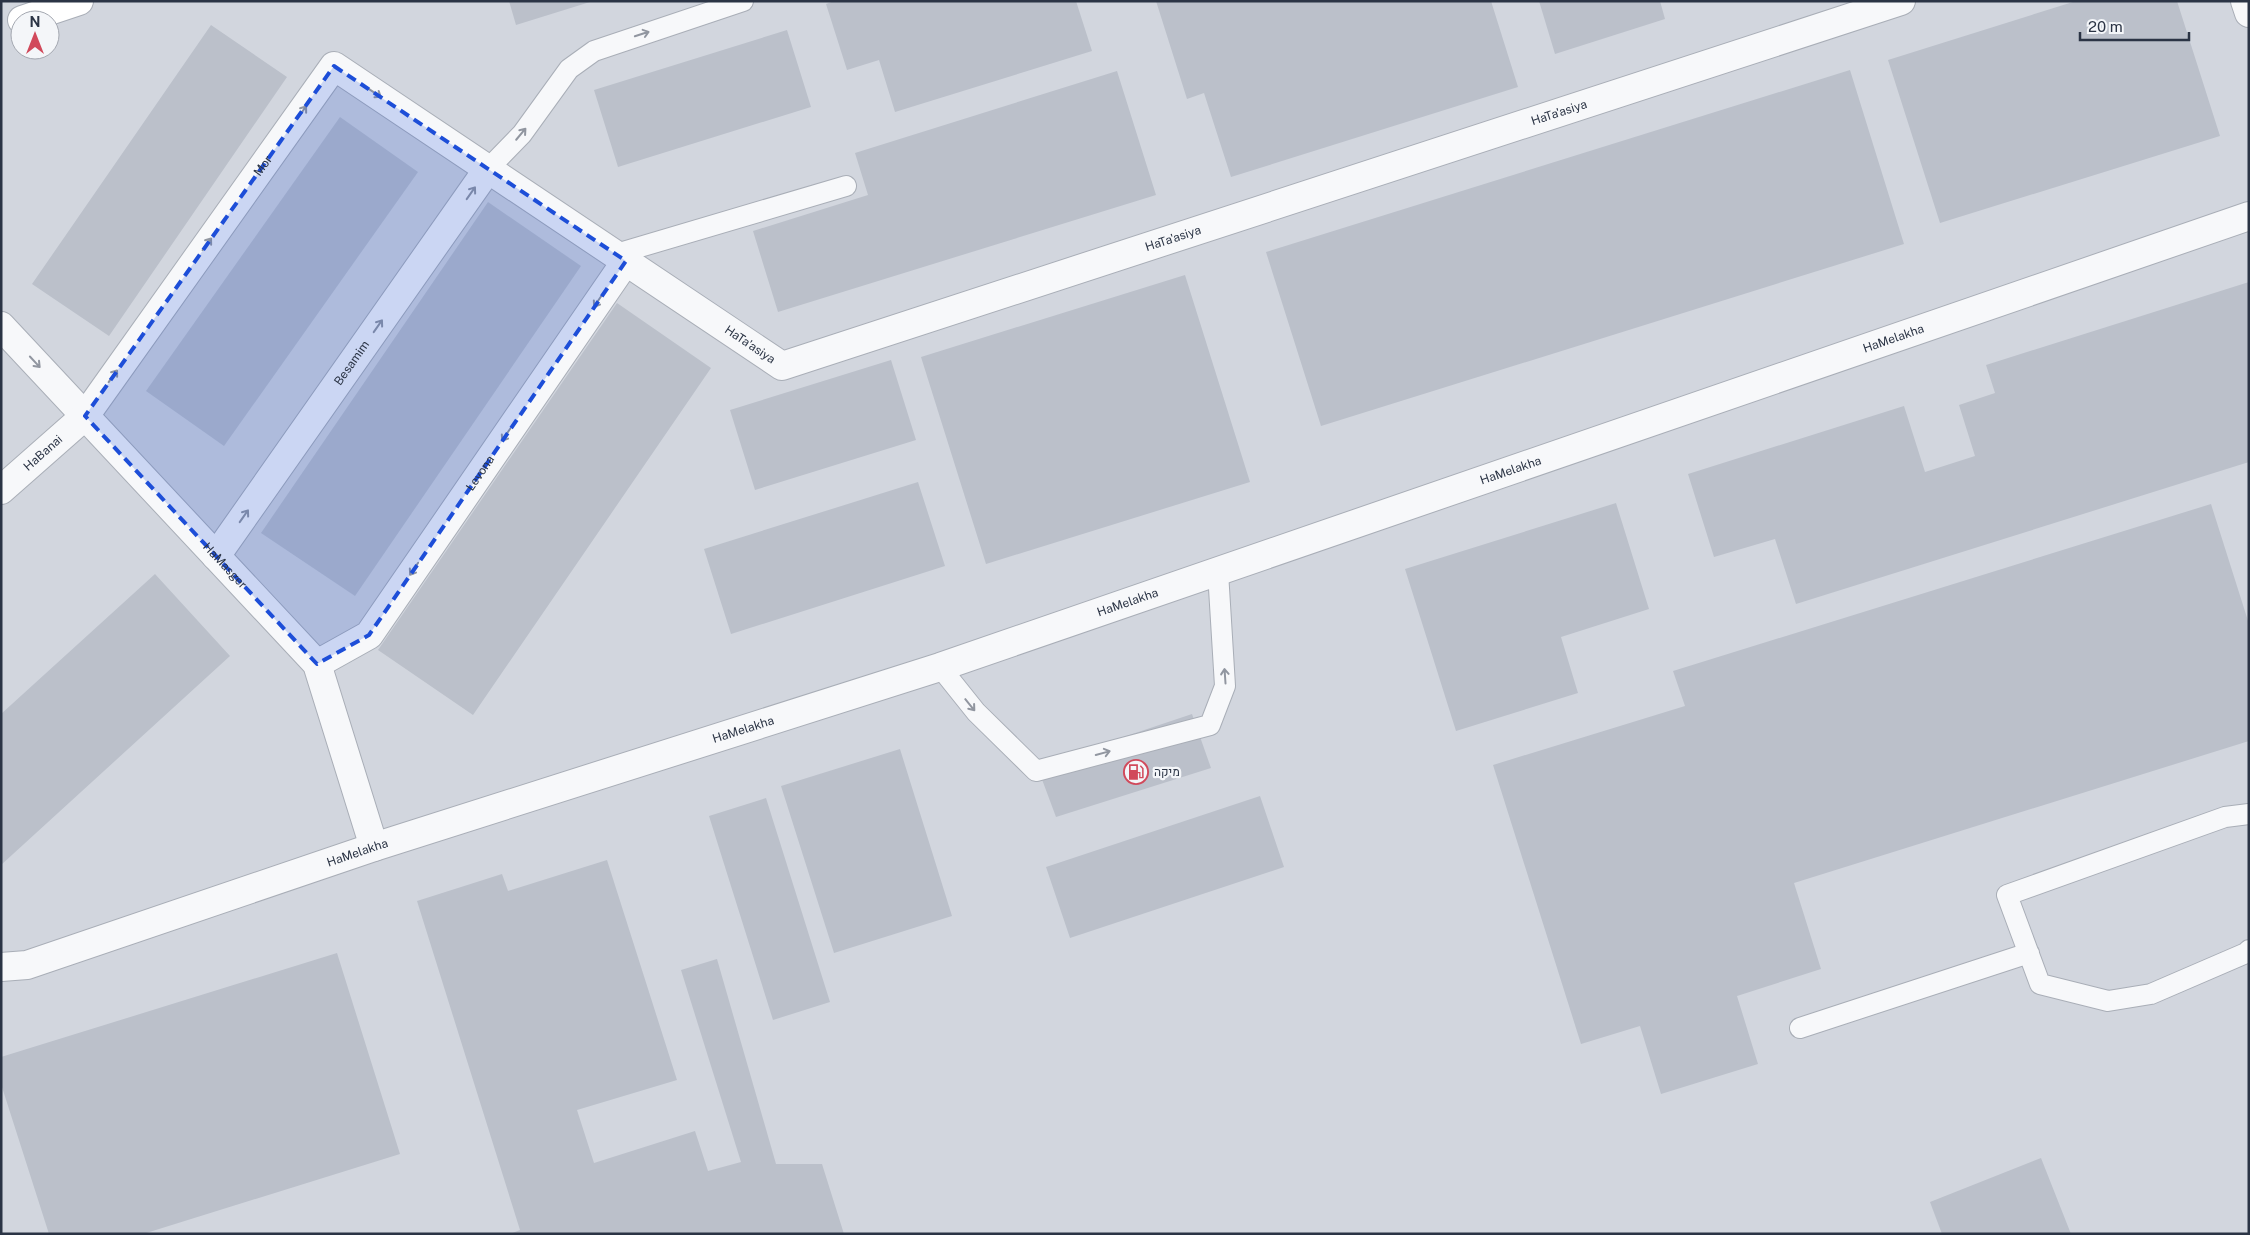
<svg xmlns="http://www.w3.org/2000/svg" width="2250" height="1235" viewBox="0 0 2250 1235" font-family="'Public Sans',Heebo,sans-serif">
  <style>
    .built { fill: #d2d6de; fill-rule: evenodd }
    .building { fill: #bbc0ca }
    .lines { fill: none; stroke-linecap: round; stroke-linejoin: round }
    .lane-casing { stroke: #a9aeb7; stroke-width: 22 }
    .street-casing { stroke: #a9aeb7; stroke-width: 30 }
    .secondary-casing { stroke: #a9aeb7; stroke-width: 30 }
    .lane { stroke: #f7f8fa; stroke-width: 20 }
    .street { stroke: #f7f8fa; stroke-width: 28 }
    .secondary { stroke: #fff; stroke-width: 28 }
    .oneway { stroke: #9196a0 }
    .marked { fill: #1d4ed8; fill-opacity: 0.2; stroke: #1d4ed8; stroke-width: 4; stroke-dasharray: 10 6; stroke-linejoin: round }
    .labels { text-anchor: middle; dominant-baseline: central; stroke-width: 4.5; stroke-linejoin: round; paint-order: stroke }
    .street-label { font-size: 12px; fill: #2b3445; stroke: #f4f6f9 }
    .poi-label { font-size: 12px; fill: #2b3445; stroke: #f4f6f9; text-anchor: start }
  </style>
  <rect width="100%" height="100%" fill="#e4e7ec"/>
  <path class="built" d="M1,1H2249V1234H1ZM20,20H50V50H20Z"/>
  <path class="building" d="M509,1H590V2L516,25Z
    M834,1H1076L1092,51L895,112L879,60L847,70L826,4Z
    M1156,1H1491L1518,87L1231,177L1204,93L1187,99Z
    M1539,1H1660L1665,19L1555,54Z
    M2076,1H2177L2220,136L1940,223L1888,60Z
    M211,25L287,77L109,336L32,284Z
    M787,30L811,107L618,167L594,90Z
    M1850,70L1904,244L1321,426L1266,252Z
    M1117,71L1156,195L778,312L753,231L868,195L855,153Z
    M340,117L418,172L224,446L146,391Z
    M488,202L581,266L355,596L261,533Z
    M1185,275L1250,482L986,564L921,357Z
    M2249,282V462L1796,604L1775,539L1714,557L1688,474L1904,406L1925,472L1975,456L1959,405L1995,393L1986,365Z
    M617,303L711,368L473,715L378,650Z
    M891,360L916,440L755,490L730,410Z
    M918,482L945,566L731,634L704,549Z
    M1616,503L1649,609L1561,637L1578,693L1456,731L1405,569Z
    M2211,504L2249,624V741L1794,883L1821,969L1737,996L1758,1064L1661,1094L1640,1026L1581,1044L1493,765L1685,706L1673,671Z
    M155,574L230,656L1,865V714Z
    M1192,714L1211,768L1056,817L1037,766Z
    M900,749L952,916L834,953L781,786Z
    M1260,796L1284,867L1070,938L1046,867Z
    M766,798L830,1002L773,1020L709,816Z
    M607,860L677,1080L577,1110L594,1163L695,1131L708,1171L741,1162L681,970L717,959L776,1164H822L844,1234H510L520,1230L417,901L502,874L508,891Z
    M337,953L400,1154L143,1234H49L1,1084V1057Z
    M2041,1158L2071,1234H1942L1930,1202Z"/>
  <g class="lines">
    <defs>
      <path id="lane" d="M488,169L522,134L569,69L594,51L743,1
        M616,254L846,186
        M940,667L976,712L1036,771L1210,725L1225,686L1218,572
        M2249,814L2225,817L2007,895L2040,984L2108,1001L2151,994L2246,953L2249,950
        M1800,1028L2029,953"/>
      <g id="street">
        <path d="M2245,1L2249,13"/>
        <path id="s1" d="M1,326L317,664L374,847"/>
        <path id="s2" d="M1,490L85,416L334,66L782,366L1901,1"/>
        <path id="s3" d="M216,556L488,169"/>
        <path id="s4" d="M317,664L369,635L626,261"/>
        <path id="s5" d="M1,967L27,965L374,847L940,667L2249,216"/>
      </g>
      <path id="secondary" d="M22,20L79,1"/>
    </defs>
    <use href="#lane" class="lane-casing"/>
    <use href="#street" class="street-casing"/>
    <use href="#secondary" class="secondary-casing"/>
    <use href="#lane" class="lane"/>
    <use href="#street" class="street"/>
    <use href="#secondary" class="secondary"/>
  </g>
  <defs><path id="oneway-shaft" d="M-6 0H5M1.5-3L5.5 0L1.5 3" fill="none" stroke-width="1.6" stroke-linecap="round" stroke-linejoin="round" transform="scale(1.25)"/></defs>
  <g class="oneway">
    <use href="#oneway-shaft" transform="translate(642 34) rotate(-18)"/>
    <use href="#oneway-shaft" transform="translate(375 93) rotate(34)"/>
    <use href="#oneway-shaft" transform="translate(302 112) rotate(-54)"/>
    <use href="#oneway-shaft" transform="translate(521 134) rotate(-50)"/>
    <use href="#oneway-shaft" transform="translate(471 193) rotate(-55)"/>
    <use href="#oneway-shaft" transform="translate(207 244) rotate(-54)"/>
    <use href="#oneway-shaft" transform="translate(598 301) rotate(124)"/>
    <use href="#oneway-shaft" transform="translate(378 326) rotate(-55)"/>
    <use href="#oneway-shaft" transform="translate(35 362) rotate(47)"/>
    <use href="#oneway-shaft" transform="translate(113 376) rotate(-54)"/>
    <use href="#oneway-shaft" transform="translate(506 435) rotate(124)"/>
    <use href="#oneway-shaft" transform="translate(244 516) rotate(-55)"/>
    <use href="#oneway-shaft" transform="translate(414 569) rotate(124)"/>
    <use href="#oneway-shaft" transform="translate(1225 676) rotate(-94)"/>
    <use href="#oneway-shaft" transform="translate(970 705) rotate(51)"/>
    <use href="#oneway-shaft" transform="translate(1103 753) rotate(-15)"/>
  </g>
  <path class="marked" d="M334,66L626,261L369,635L317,664L85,416Z"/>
  <defs>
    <symbol id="fuel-ring" viewBox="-11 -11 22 22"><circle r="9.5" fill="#f4f6f9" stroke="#d1495b" stroke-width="1.5"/><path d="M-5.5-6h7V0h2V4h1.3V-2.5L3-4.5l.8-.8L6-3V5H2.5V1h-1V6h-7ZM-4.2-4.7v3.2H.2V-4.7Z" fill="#d1495b"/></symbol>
  </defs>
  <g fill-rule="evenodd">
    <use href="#fuel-ring" x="1122" y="758" width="28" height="28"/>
  </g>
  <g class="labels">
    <g class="street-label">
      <text stroke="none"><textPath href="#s2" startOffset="1898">HaTa'asiya</textPath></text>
      <text stroke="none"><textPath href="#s2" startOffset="419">Mor</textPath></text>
      <text stroke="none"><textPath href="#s2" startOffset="1492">HaTa'asiya</textPath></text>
      <text stroke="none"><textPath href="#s5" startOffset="1995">HaMelakha</textPath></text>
      <text stroke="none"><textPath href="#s2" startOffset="1042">HaTa'asiya</textPath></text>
      <text stroke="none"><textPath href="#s3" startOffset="236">Besamim</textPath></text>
      <text stroke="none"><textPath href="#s2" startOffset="56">HaBanai</textPath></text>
      <text stroke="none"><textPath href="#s5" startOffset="1590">HaMelakha</textPath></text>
      <text stroke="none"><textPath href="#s4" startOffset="256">Levona</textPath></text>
      <text stroke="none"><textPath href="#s1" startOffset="328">HaMasger</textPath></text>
      <text stroke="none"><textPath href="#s5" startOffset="1185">HaMelakha</textPath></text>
      <text stroke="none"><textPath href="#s5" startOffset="780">HaMelakha</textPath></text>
      <text stroke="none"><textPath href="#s5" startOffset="375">HaMelakha</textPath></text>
    </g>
    <g class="poi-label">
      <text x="1154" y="772">מיקה</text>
    </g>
  </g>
  <rect width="2250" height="1235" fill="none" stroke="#2b3445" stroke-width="5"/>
  <g transform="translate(35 35)"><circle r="24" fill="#f4f6f9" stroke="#a4a8b1"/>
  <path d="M0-4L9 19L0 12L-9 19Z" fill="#d1495b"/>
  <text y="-8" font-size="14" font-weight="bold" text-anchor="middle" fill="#2b3445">N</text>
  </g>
  <path d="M2080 32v8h109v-8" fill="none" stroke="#2b3445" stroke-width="2.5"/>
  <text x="2088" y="32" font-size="15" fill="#2b3445" stroke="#f4f6f9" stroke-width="4" paint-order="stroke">20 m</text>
</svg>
